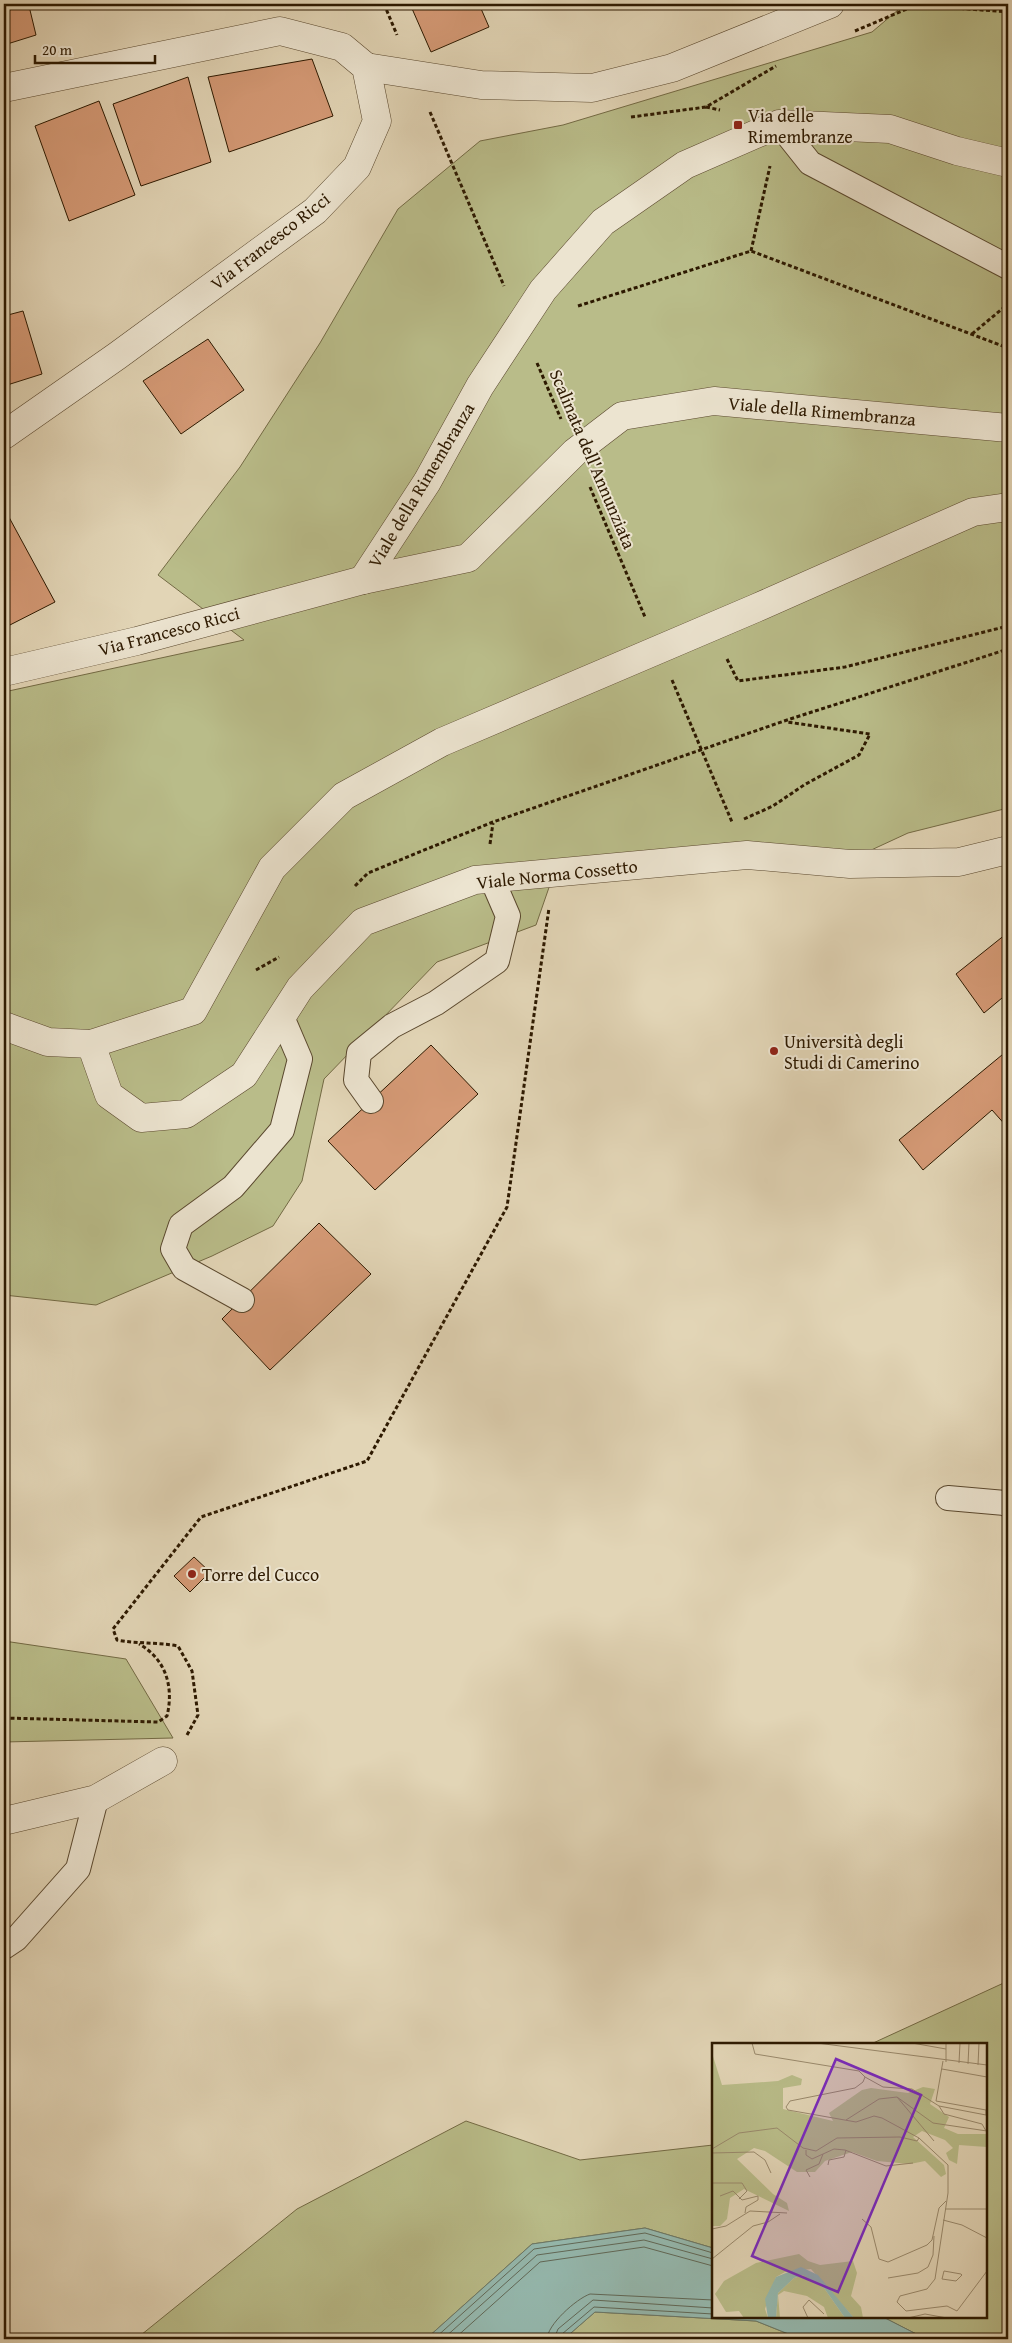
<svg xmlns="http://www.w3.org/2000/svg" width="1012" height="2343" viewBox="0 0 1012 2343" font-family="'Gentium Book Plus',serif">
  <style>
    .green { fill: #b9bc89; stroke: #736a44 }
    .water { fill: #95b9af; stroke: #6b7969 }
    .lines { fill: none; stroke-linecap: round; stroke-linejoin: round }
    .shore { stroke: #616958; stroke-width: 1 }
    .building { fill: #d49975; stroke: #2d1900 }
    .service-casing { stroke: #5a482e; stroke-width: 26 }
    .minor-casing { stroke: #5a482e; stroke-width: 29 }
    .tertiary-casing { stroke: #5a482e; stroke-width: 29 }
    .path { stroke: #2d1900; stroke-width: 3; stroke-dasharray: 4 2.5; stroke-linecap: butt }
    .service { stroke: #ece4d0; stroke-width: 24 }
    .minor { stroke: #ece4d0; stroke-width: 28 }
    .tertiary { stroke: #ece4d0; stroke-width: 28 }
    .poi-dot { fill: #8f2418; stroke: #ece4d0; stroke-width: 2 }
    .labels { text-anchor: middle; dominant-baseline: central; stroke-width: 4; stroke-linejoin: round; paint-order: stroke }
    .poi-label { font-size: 18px; fill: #2d1900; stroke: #ece4d0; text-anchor: start }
    .street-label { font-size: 18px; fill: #2d1900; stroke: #ece4d0 }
    .inset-road { fill: none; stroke: #9a8a6d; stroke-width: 1 }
    .view { fill: #7b2cbf; fill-opacity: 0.15; stroke: #7b2cbf; stroke-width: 2.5 }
    .inset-edge { fill: none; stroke: #2d1900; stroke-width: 2.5 }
  </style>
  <rect width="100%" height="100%" fill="#e2d5b6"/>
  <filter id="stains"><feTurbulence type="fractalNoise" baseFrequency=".004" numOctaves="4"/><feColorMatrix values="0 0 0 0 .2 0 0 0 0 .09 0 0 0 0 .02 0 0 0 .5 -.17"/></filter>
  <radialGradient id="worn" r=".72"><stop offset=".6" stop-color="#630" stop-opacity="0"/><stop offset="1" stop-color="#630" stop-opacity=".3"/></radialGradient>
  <path class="green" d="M905,4H1008V808L908,833L854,858L554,873L536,925L437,962L324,1079L302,1181L273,1226L212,1256L96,1305L4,1295V692L244,640L158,575L240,467L320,343L398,209L480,141L563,125L872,32Z
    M4,1641L126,1659L173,1738L4,1742Z
    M1008,1981V2339H926L883,2317H986V2044H871Z
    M466,2121L580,2160L713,2145V2248L645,2228L532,2244L426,2339H136L297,2209Z
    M595,2312L756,2321L801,2339H564Z"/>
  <path class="water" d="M645,2228L713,2248V2317H883L926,2339H801L756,2321L595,2312L564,2339H426L532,2244Z"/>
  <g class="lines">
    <path class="shore" d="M434,2339L534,2249L645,2233L713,2253
      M443,2339L537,2255L644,2240L713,2259
      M454,2339L540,2262L644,2247L713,2266
      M547,2339C547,2325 576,2299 590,2294L713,2300
      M554,2339L558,2329L593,2300L713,2308
      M561,2339L562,2334L594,2307L713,2314"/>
  </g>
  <path class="building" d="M410,4H479L489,27L431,52Z
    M29,6L36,35L4,45V11Z
    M312,59L333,116L229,152L208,77Z
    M188,77L211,162L141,186L113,104Z
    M99,101L135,195L69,221L35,126Z
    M23,311L42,374L4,386V316Z
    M208,339L244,390L181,434L143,381Z
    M4,508L55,602L4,628Z
    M1006,934L1008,937V993L984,1013L956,974Z
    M431,1045L478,1094L375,1190L328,1141Z
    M1008,1050V1128L992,1110L923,1170L899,1140Z
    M319,1223L371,1274L270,1370L222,1319Z
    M194,1557L210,1572L190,1592L174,1576Z"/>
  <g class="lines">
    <defs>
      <path id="service" d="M779,124L810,163L1008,267
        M371,1101L356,1080L359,1053L392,1026L436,1003L497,961L508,916L492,879
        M242,1300L184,1268L173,1249L181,1225L233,1187L282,1130L300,1059L282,1017
        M948,1498L1005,1503L1008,1505
        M4,1947L16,1939L78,1869L96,1799"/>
      <path id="minor" d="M366,67L481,85L592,88L672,68L830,4
        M363,580L427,482L480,386L543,290L603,222L685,165L779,124L890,129L957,151L1008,163
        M91,1044L109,1095L141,1118L186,1114L244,1075L300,988L363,922L475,880L747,855L850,864L959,862L1008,850
        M4,1821L96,1799L163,1761"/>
      <path id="tertiary" d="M4,88L280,31L342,47L366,67L377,121L357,167L315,211L117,356L4,435
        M4,672L137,641L363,580L468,558L575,452L622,416L714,401L1008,428
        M4,1026L48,1042L91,1044L193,1011L272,868L344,796L442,742L756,608L973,512L1008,507"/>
    </defs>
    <use href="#service" class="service-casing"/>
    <use href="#minor" class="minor-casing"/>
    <use href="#tertiary" class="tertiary-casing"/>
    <path class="path" d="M384,4L397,35
      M855,31L916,5L1008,12
      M706,107L720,110
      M430,112L504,286
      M631,117L706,107L776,66
      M751,251L770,166
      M578,306L751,251L1008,348
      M972,334L1008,304
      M537,363L561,419
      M590,487L645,617
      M727,659L738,681L845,667L1008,626
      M672,680L732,822
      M744,819L773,806L804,785L859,755L870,734L787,722
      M490,844L493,823
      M355,886L368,873L493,822L784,721L1008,649
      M256,970L279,957
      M4,1718L158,1722L167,1716C174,1687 166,1659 139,1644
      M187,1735L198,1715L192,1671L178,1646C157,1642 138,1644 117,1640L113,1629L201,1517L367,1461L507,1207L549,908"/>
    <use href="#service" class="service"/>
    <use href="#minor" class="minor"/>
    <use href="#tertiary" class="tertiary"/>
  </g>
  <g class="poi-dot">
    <rect x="733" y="120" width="10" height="10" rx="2.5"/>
    <circle cx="774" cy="1051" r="5"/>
    <circle cx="192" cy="1574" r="5"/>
  </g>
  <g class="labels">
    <g class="poi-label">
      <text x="748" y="115">Via delle<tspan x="748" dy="21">Rimembranze</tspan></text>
      <text x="784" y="1041">Università degli<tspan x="784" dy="21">Studi di Camerino</tspan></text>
      <text x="202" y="1574">Torre del Cucco</text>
    </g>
    <g class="street-label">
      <text transform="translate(270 241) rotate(-38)">Via Francesco Ricci</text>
      <text transform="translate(822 411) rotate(5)">Viale della Rimembranza</text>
      <text transform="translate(593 459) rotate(67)">Scalinata dell'Annunziata</text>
      <text transform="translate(421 485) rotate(-59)">Viale della Rimembranza</text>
      <text transform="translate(169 631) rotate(-15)">Via Francesco Ricci</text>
      <text transform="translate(557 874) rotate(-6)">Viale Norma Cossetto</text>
    </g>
  </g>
  <g transform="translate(712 2043)">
    <rect width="275" height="275" fill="#e2d5b6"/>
    <path d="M0,10L10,42L66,38L80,32L90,36L89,42L71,45V66L121,78L117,70L150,47L159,45L196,50L211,44L223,46L218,61L237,74L232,85L246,91H275V104L247,102L245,121L237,117L234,110L241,105L233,97L210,88L201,94L232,122L234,131L229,134L213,118L198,121L165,118L140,109L113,118L103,129H85L53,108L42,105L25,116L61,151L75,160L77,168L32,146L18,155L15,176L8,183H0ZM87,211L96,218L108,222L141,218L145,230L139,253L149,264L151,275H142L99,226L73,229L64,234L53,266L56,275H32L27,268L14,269L3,251L12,238L44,220ZM92,232L112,245L133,275H116L112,264L95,253L72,248L66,252L68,275H64L66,250L82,235Z" fill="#b9bc89"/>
    <path d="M89,224L106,232L142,275H133L112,245L91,232L82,235L66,250L64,275H56L53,256L64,234Z" fill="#95b9af"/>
    <path class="inset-road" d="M40,0L43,11L147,28L153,34L151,39L143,45L78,58L74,64L76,67L144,79L162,73L170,75L207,95L236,122V150L223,236L215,246L188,253L185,259L194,268L235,263L245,268M105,0L275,22M200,0L234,6M231,18L224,58L274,67M234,19V0M247,20L248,0M256,21L257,0M266,22L267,0M230,26L275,34M153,34L171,44L200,46L227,63L274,72V67M185,54L222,98M227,63L232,71L270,81L274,88M134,77L167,56L185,54L221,80L275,88M0,106L27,90L65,85L91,105L104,108L125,95L188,94L205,98L207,95M94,107V112L100,116L122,106L133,107L174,123L201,120M0,110L42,109L53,117L59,130M116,122L117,117L132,114L134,107M98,134L94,127L107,121L111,111M0,140H30L35,148L27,156M8,153L21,148L30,157L46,153V157L34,164L33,170M233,166H275M150,176L159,184L167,216L176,219L215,202L220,197L227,165L234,158M231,177L250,182L275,195M0,186L14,183L38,168L75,170M0,216L41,183L56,179L68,171M232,228L249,231L250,232L244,238L230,236ZM176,235L206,230L216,224L221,212L222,193M245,268L275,228M96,275L91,264L97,257L112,271M196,275L213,271L235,275"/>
    <path class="view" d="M124,16L209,52L126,249L40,213Z"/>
    <rect width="275" height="275" class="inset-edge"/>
  </g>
  <rect width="1012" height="2343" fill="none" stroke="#e2d5b6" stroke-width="20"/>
  <rect x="5" y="5" width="1002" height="2333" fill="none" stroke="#2d1900" stroke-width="2.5"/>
  <rect x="10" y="10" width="992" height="2323" fill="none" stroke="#2d1900"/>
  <path d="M35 55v8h120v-8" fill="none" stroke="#2d1900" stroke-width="2.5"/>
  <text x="42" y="55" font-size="15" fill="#2d1900" stroke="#ece4d0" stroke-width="4" paint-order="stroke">20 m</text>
  <rect width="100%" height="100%" filter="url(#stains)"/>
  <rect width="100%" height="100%" fill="url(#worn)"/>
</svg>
